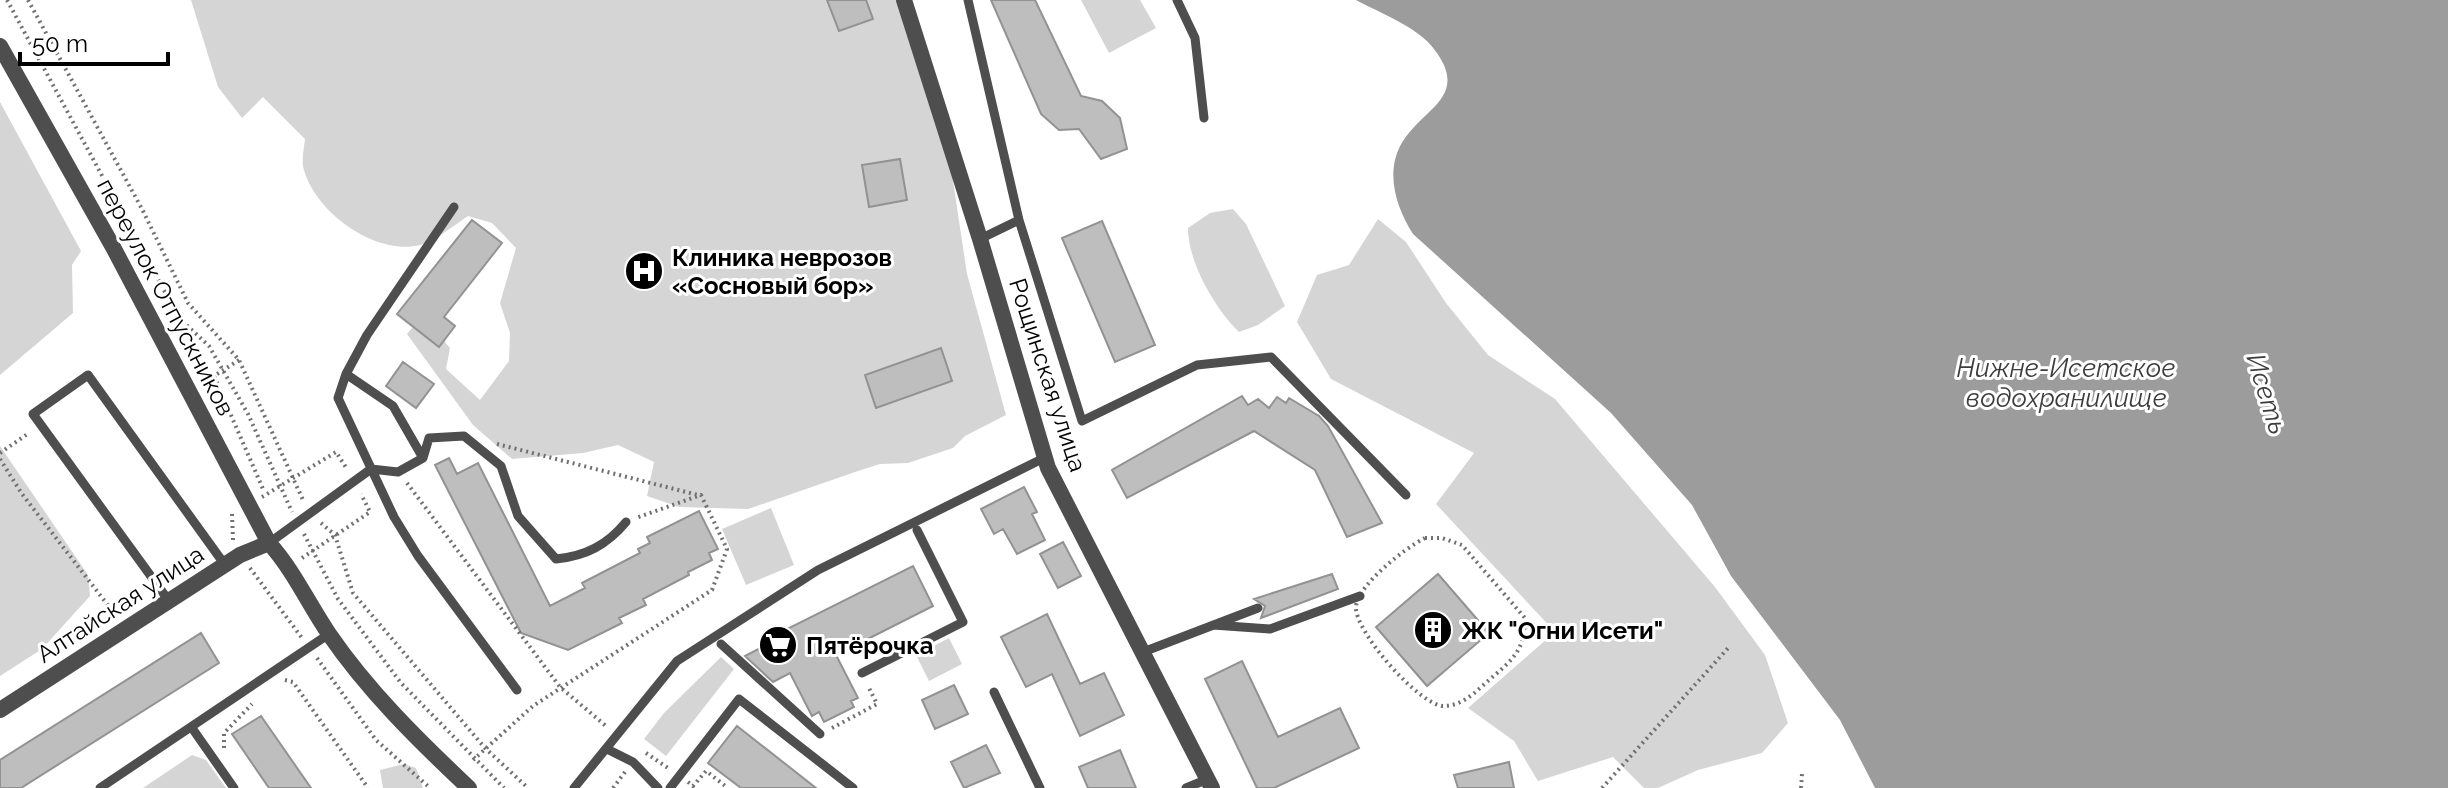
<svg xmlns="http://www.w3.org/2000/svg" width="2448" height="788" viewBox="0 0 2448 788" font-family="Raleway,sans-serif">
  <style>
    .green { fill: #d5d5d5 }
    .water { fill: #9c9c9c }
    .building { fill: #bebebe; stroke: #929292; stroke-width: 2 }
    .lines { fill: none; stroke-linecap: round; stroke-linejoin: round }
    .path { stroke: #707070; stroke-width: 4; stroke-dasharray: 2 4; stroke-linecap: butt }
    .service { stroke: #4e4e4e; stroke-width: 9 }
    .minor { stroke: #4e4e4e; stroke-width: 16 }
    .tertiary { stroke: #4e4e4e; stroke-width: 16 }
    .labels { text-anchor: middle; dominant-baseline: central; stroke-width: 6; stroke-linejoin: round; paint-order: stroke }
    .poi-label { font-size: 24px; font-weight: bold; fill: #000; stroke: #fff; text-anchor: start }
    .street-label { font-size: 24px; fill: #000; stroke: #fff }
    .water-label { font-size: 26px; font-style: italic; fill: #3d3d3d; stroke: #fff }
  </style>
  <rect width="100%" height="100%" fill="#fff"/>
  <path class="green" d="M191,0H899L947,141L967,274L1006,415L965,436L953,448L908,463L880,464L858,471L748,509L679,507L647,496L654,462L618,445L583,453L512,459L473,425L407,334L417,322L436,331L450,348L446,369L480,400L509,361L510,333L500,303L516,248L492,223L468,216C454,225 437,240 420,245C376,256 316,213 304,170C301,162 304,148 305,139L263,97L242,118L218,87Z
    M1081,0H1140L1156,28L1109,53Z
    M0,102L81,251L72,265L73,313L0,375Z
    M1233,209L1246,224L1285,306L1258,325L1239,332C1215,309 1188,262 1188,228L1210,213Z
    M1378,219L1406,242L1446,303L1488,355L1555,399L1715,587L1765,655L1788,723L1762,753L1698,770L1658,788H1644L1613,757L1538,781L1514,741L1468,708L1555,632L1436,504L1474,453L1331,379L1297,322L1317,275L1349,265Z
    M0,446L88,575L90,596L42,649L0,676Z
    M771,508L794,565L746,585L722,529Z
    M949,638L962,664L929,681L916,655Z
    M721,657L734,669L666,756L644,739L664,713Z
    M192,755L206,760L226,788H143Z
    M404,764L416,768L423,788H383L380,770Z"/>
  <path class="water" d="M1356,0H2448V788H1875L1840,720L1731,576L1692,505L1611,413L1413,234C1396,207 1384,171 1403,141C1425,107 1470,96 1434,49C1418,27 1380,13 1356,0Z"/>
  <path class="building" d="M827,0H866L873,19L839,31Z
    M991,0H1035L1081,96L1102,101L1120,118L1127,149L1101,159L1079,129L1059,130L1041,114Z
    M900,159L907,200L869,207L862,165Z
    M472,220L502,243L444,317L455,326L439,347L397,314Z
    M1102,221L1155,345L1115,362L1062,238Z
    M941,348L952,381L876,408L865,375Z
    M403,362L434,384L416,408L386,386Z
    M1242,396L1248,405L1258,399L1269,408L1277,397L1286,403L1289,398L1319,416L1328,426L1382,523L1347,537L1315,470L1254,431L1127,498L1112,470Z
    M449,458L457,474L478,463L550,606L585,588L582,583L640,553L638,549L650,543L647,537L699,511L718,549L709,553L712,560L688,572L689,575L643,599L646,605L619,618L622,623L568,650L521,633L435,465Z
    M1024,487L1037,512L1032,514L1045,540L1017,554L1003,529L994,534L981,509Z
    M1063,542L1081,576L1058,588L1040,554Z
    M913,566L933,606L836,655L858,698L851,701L854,707L824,722L819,712L812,716L790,673L773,682L745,656L768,644L765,640Z
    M1332,574L1338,589L1261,618L1265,606L1254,599Z
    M1438,574L1489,633L1427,686L1376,627Z
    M1047,614L1080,684L1104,673L1124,715L1080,736L1052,674L1026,687L1001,637Z
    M201,633L219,663L21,788H0V760Z
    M1242,661L1278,737L1340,708L1359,748L1274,788H1257L1205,679Z
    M954,685L968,714L935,729L922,700Z
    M261,716L311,788H269L232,734Z
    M737,726L816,788H741L708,763Z
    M986,745L1000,773L964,788L951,762Z
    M1120,750L1136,788H1088L1079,767Z
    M1509,762L1514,788H1458L1454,775Z"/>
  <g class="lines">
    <path class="path" d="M7,0L179,318L209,346L248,414L292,512
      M28,0L142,209L188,303L239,360L303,500
      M239,360L214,376L263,489
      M497,444L698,495
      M0,453L29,433
      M0,459L22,494L117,617
      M407,483L560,687L606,726
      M262,497L336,452L347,469
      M232,514L233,540
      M321,523L335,535L353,593L485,748L528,788
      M304,534L338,599L401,683L504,788
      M1425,538H1442L1462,545L1525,618C1525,646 1516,657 1496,674C1480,687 1466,705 1445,706C1421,708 1353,630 1356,606C1359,584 1405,548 1425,538Z
      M302,558L370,512L361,494
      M250,568L302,638
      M317,658L376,740L430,788
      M285,680L293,682L368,788
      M832,728L877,704L868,686
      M224,748V733L252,704
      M646,753L668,768
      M473,760L533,706L712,590L727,549L701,495L636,518
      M688,782L693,786L706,771L728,788
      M613,788L625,772
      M1602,788L1729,647
      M1801,788L1802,774"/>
    <path class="service" d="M968,0L1019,220L1082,421L1197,365L1271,357L1406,495
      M1177,0L1195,38L1204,118
      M980,239L1019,220
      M346,374L338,398L394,517L418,556L517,690
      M423,458L393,406L346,374L367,335L454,207
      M269,543L371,469L398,472L423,458L429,438L464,436L501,466L518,516L556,559C586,556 607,545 626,522
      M169,601L33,414L88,375L225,565
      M1213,625L1270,629L1360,596
      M721,644L820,734
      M1143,652L1258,608
      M862,673L963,622L917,530
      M994,692L1040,788
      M192,728L234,788
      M609,750L633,762L658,788
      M100,788L329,634
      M574,788L677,661L818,570L1044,458
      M670,788L739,699L853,788
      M1186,788L1208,779"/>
    <path class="minor" d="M904,0L980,239L1048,468L1212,788"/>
    <path class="tertiary" d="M0,46L113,247L269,543C294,571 308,603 329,634C368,691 419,741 469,788
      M0,710L240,555L269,543"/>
  </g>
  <defs>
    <symbol id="hospital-disc" viewBox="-11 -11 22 22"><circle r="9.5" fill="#000" stroke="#fff"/><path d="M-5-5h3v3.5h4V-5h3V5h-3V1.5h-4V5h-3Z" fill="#fff"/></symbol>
    <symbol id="building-disc" viewBox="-11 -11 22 22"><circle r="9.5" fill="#000" stroke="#fff"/><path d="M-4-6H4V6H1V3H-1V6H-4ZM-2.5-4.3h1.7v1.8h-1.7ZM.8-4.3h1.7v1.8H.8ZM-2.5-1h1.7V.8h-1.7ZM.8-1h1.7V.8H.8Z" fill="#fff"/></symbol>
    <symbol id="supermarket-disc" viewBox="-11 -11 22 22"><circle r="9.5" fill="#000" stroke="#fff"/><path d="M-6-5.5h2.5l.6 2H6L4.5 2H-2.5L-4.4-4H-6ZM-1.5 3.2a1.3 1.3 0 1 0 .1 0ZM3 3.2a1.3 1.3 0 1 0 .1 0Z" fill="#fff"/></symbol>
  </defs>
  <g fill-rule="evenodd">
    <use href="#hospital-disc" x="622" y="249" width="44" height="44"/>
    <use href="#building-disc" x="1411" y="608" width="44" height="44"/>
    <use href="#supermarket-disc" x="756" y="623" width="44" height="44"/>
  </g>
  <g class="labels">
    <g class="poi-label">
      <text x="672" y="257">Клиника неврозов<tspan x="672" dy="28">«Сосновый бор»</tspan></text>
      <text x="1461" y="630">ЖК "Огни Исети"</text>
      <text x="806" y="645">Пятёрочка</text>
    </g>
    <g class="street-label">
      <text transform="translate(166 297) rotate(62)">переулок Отпускников</text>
      <text transform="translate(1048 375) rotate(72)">Рощинская улица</text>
      <text transform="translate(120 604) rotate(-33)">Алтайская улица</text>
    </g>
    <g class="water-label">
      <text x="2066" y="368">Нижне-Исетское<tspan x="2066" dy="30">водохранилище</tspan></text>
      <text transform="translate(2267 394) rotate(73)">Исеть</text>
    </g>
  </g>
  <path d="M20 52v12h148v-12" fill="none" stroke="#000000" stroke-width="4"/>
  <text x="32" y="52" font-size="24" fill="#000000" stroke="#ffffff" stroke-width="6" paint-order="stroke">50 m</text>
</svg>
